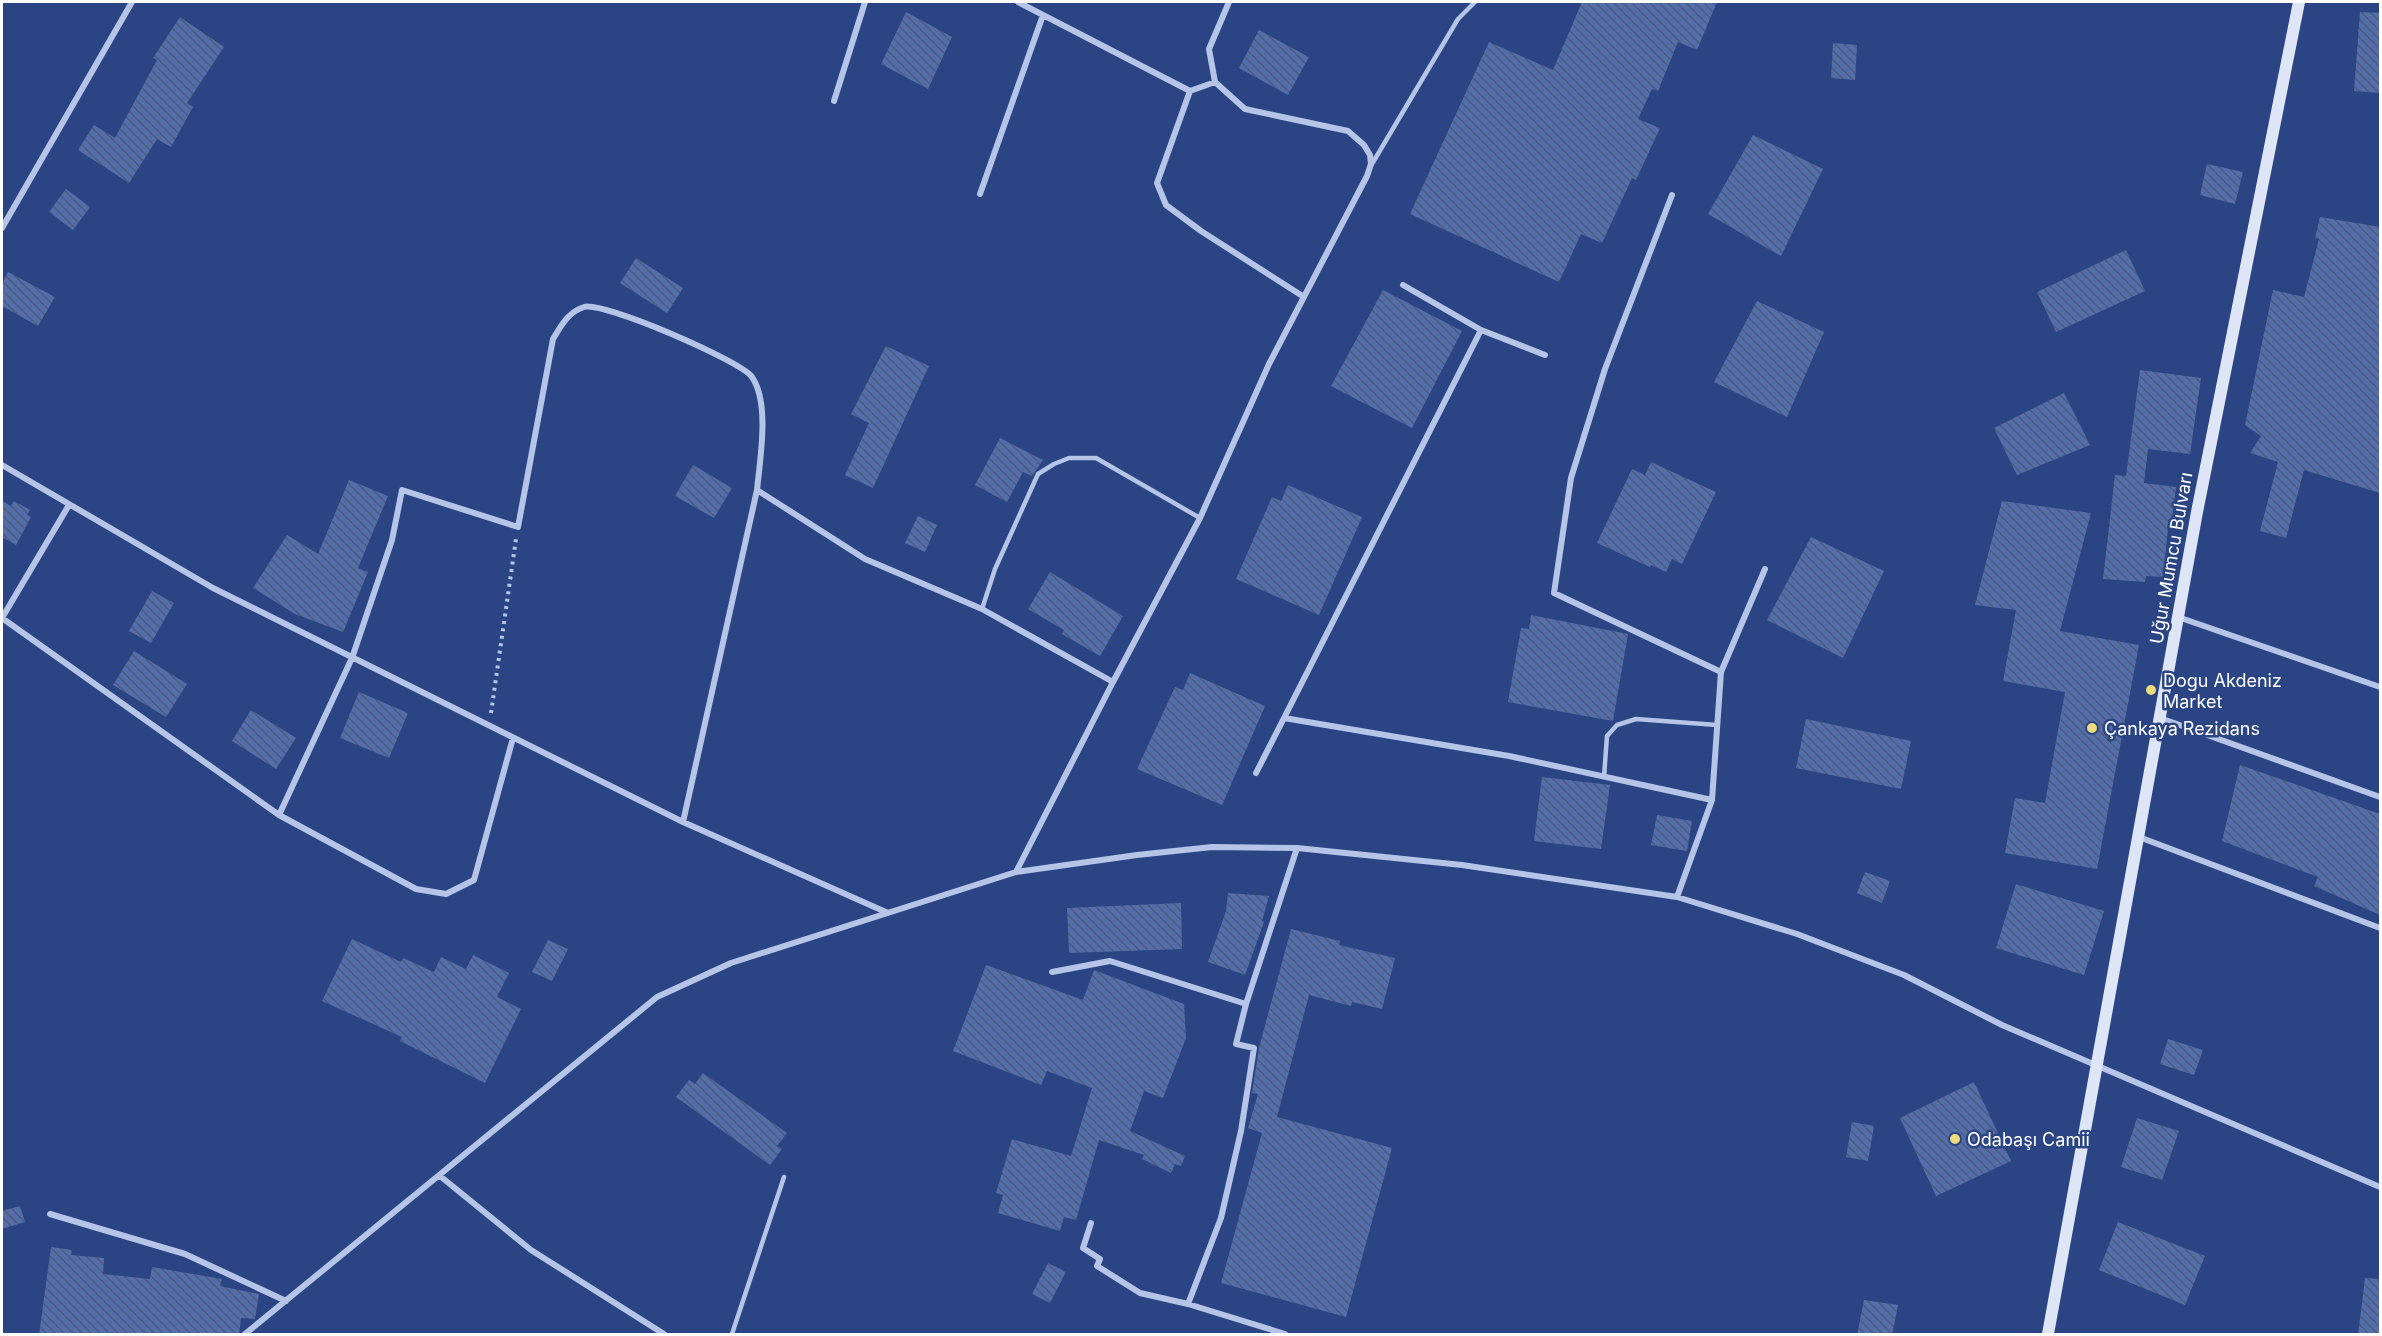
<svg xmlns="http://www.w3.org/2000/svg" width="2382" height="1336" viewBox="0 0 2382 1336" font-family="Inter,sans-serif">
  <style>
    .building { fill: url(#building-back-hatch) }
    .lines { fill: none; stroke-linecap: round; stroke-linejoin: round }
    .path { stroke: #b5c4e7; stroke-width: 4; stroke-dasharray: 3 4.5; stroke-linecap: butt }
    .lane { stroke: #b5c4e7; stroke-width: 4.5 }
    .street { stroke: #b5c4e7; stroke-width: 6 }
    .secondary { stroke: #dee5f6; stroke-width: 12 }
    .poi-dot { fill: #eddc7d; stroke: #2b4584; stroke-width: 2 }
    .labels { text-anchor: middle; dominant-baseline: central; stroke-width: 5; stroke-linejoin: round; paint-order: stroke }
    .street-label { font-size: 18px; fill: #fff; stroke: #2b4584 }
    .poi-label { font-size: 18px; fill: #fff; stroke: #2b4584; text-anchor: start }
  </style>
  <defs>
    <pattern id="building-back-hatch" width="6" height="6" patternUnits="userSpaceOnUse" patternTransform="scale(1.5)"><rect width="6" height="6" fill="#536eab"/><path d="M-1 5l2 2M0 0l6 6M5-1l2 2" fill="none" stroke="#4f5b77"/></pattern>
  </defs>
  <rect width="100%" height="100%" fill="#2b4584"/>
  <path class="building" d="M1582,2H1717L1697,50L1678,42L1658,91L1652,89L1638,119L1660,128L1636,180L1632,178L1602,243L1581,234L1559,282L1410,214L1489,42L1553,70Z
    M906,12L952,37L928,89L881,64Z
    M2360,12L2380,13V93L2354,91Z
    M180,17L224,47L187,103L193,107L171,147L157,139L129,183L78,150L94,125L115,138L157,60L153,58Z
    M1259,30L1309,57L1288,95L1239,68Z
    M1833,43L1857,45L1855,80L1831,78Z
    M1753,135L1823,169L1781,256L1708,214Z
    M2207,164L2243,172L2235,204L2200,195Z
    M66,189L90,207L73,230L49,212Z
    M2320,217L2380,227V493L2304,470L2286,538L2260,531L2278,462L2250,453L2261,436L2245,425L2273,290L2304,297L2319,239L2315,238Z
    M2126,250L2145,291L2056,332L2037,292Z
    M636,258L683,288L667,313L620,283Z
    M8,272L55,297L38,326L2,306V284Z
    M1383,290L1462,331L1412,428L1331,386Z
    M1757,301L1824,332L1787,417L1714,382Z
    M886,346L929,366L873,488L845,475L869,423L851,414Z
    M2140,370L2201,378L2190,454L2148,449L2144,483L2176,487L2172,519H2169L2163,577L2146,576L2145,582L2103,579L2115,475L2126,476Z
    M2064,393L2090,445L2017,475L1994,428Z
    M1000,438L1043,460L1032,476L1023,472L1007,502L975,485Z
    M1651,462L1716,492L1682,564L1672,559L1666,572L1651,565L1650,567L1597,543L1632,469L1645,475Z
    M693,465L732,488L714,518L675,496Z
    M349,480L388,496L358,568L368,572L343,632L295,614L253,588L287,535L318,554Z
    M1288,485L1362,517L1319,615L1236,579L1272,497L1281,501Z
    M2,501L11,506L14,501L30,510L27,515L31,517L16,545L2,537Z
    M2002,501L2091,513L2060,631L2139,645L2097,869L2005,853L2015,798L2045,803L2065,692L2003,681L2016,610L1975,605Z
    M918,516L937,525L925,552L905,543Z
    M1811,537L1884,571L1843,658L1767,620Z
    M1050,572L1123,616L1100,656L1062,634L1064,630L1028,609Z
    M152,591L174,603L151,643L129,631Z
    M1531,615L1628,634L1613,721L1508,702L1521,628L1529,629Z
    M134,651L187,684L166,717L113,685Z
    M1190,673L1265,706L1222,805L1137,769L1175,687L1183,690Z
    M359,692L408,713L389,758L340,738Z
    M251,710L296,738L276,769L232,741Z
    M1806,719L1911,741L1901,789L1796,768Z
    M2240,765L2380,814V915L2314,886L2318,877L2222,841Z
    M1542,777L1610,785L1601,849L1534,841Z
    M1657,815L1692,821L1687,851L1651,845Z
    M1865,872L1890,881L1882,903L1857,893Z
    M2016,884L2104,911L2084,975L1996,948Z
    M1228,893L1269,896L1262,921L1264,922L1245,975L1208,962L1226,911Z
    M1181,903L1182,949L1069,953L1067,908Z
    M1291,929L1340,941L1339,945L1395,958L1382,1009L1352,1002L1351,1006L1309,995L1277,1117L1392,1148L1346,1317L1221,1283L1262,1133L1248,1128L1258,1094L1252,1093L1259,1048Z
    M352,939L401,962L403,958L434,972L441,957L466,969L473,955L509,973L497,997L521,1009L485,1083L400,1041L402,1037L322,1001Z
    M548,940L568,949L552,981L532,972Z
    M986,965L1083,1000L1094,970L1184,1004L1186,1038L1163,1098L1144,1091L1130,1131L1185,1156L1181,1166L1175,1164L1171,1173L1142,1159L1144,1155L1099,1140L1076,1220L1064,1217L1060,1231L998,1213L1003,1195L996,1193L1012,1139L1071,1156L1092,1088L1047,1071L1041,1085L953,1051Z
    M2168,1039L2203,1050L2194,1075L2160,1064Z
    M703,1073L787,1133L777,1146L782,1149L770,1165L676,1097L689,1080L695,1084Z
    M1974,1082L2011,1161L1936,1196L1900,1118Z
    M2137,1118L2179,1131L2162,1180L2121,1167Z
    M1852,1122L1874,1126L1868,1161L1846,1157Z
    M20,1206L25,1222L2,1229V1211Z
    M2118,1222L2205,1256L2185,1305L2099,1270Z
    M51,1247L72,1250L71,1255L104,1258L103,1274L150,1279L152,1267L222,1279L220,1286L259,1294L255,1319L241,1318L239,1335H39Z
    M1048,1263L1066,1272L1050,1303L1032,1294Z
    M2365,1278L2380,1279V1335H2358Z
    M1864,1300L1898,1305L1892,1335H1857Z"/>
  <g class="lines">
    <path class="path" d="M491,713L516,539"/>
    <path class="lane" d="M1372,164L1458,19L1475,2
      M982,609L995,569L1038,474L1054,464L1069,458H1096L1200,518
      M1604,777L1607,736L1617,725L1636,719L1717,725
      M732,1334L784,1177"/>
    <path class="street" d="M1018,2L1190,91L1215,82
      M1190,91L1157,183L1166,205L1201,231L1304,297
      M834,101L865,2
      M980,194L1043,15
      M1672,195L1605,369L1571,478L1554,593L1721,672L1712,800L1677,897
      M2,228L132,2
      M1403,285L1481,330L1545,355
      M1481,330L1284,718L1509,756L1712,800
      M2,465L213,588L683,822L888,913
      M757,490L865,559L982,609L1113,682L1016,872
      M2178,617L2380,687
      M2,618L279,815L416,889L446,894L474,880L513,738
      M2,618L69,505
      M1721,672L1765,569
      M1113,682L1200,518L1269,364L1367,176L1371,164L1370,155L1364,145L1348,131L1245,109L1215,82L1209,49L1229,2
      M2160,718L2380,797
      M1256,773L1284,718
      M279,815L352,658L392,540L402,490L518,527L553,339C561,326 568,312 584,307C603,301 741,361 752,377C770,403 760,459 757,490L683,822
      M2139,837L2380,928
      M1052,972L1110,961L1246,1004
      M440,1176L531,1250L664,1334
      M50,1214L185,1254L286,1301
      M1091,1223L1083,1248L1100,1259L1097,1266L1140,1293L1188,1304
      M245,1334L657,997L731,963L1016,872L1137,855L1212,847L1297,848L1462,865L1677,897L1797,934L1904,975L2002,1025L2380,1187
      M1285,1334L1188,1304L1221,1218L1241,1131L1254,1048L1236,1044L1246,1004L1297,848"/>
    <path class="secondary" d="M2048,1334L2197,512L2299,2"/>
  </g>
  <g class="poi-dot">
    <circle cx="2151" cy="690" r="6"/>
    <circle cx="2092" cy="728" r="6"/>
    <circle cx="1955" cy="1139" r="6"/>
  </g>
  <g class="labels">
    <g class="street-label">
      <text transform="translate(2171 558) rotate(-80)">Uğur Mumcu Bulvarı</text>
    </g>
    <g class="poi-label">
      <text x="2163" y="680">Dogu Akdeniz<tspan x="2163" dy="21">Market</tspan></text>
      <text x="2104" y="728">Çankaya Rezidans</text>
      <text x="1967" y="1139">Odabaşı Camii</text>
    </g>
  </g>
  <rect width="2382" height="1336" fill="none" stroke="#ffffff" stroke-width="6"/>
</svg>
